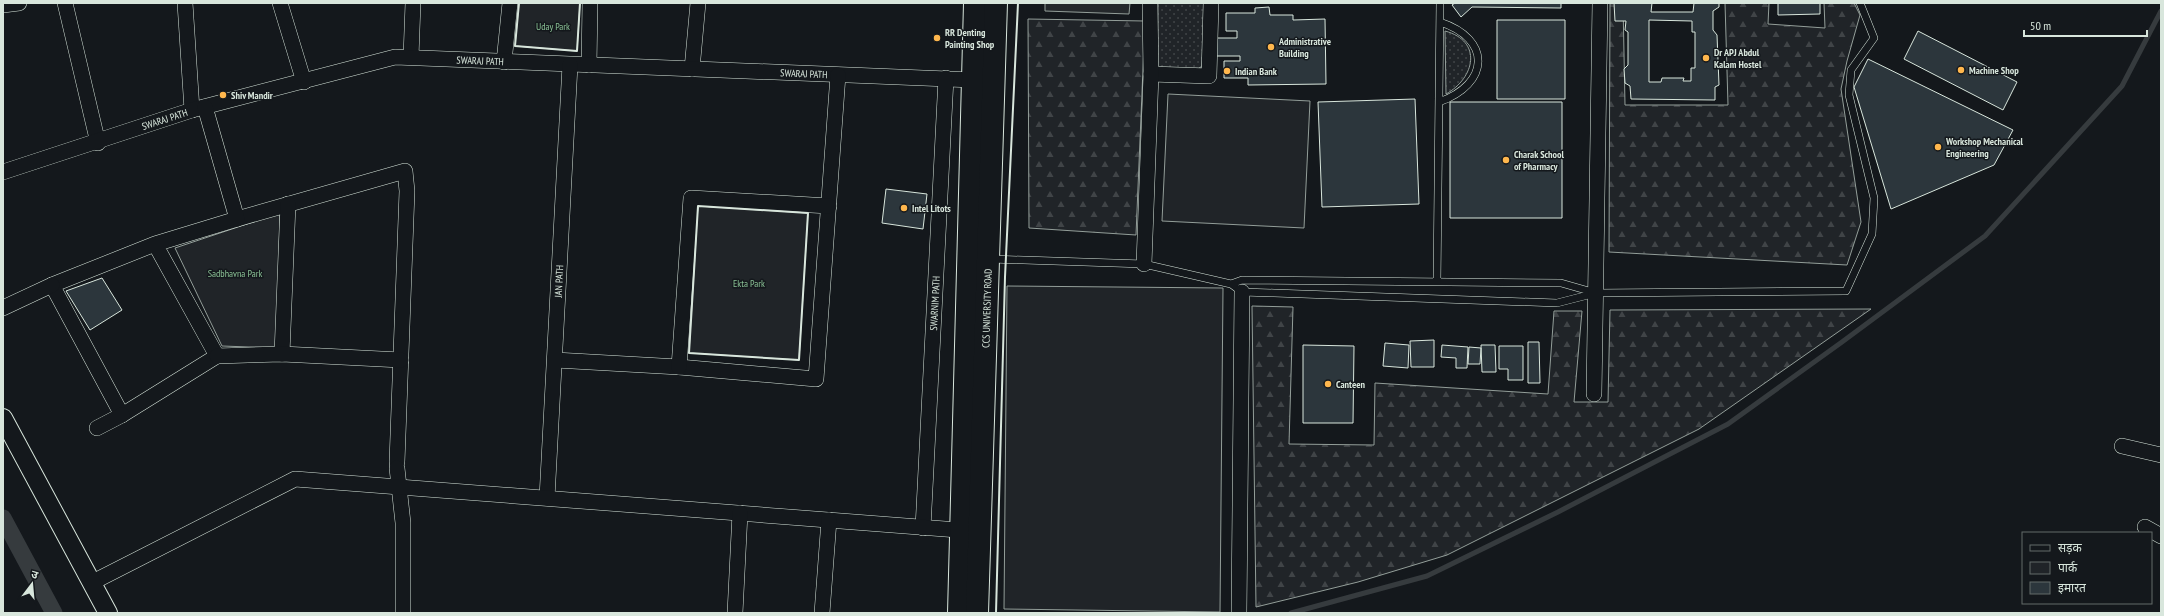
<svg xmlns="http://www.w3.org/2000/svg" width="2164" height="616" viewBox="0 0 2164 616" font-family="'PT Sans Narrow','Noto Sans Devanagari',sans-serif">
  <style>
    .grass { fill: url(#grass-dots); stroke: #939e99 }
    .forest { fill: url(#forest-firs); stroke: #939e99 }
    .park { fill: #202428; stroke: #939e99 }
    .parking { fill: #24282b; stroke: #939e99 }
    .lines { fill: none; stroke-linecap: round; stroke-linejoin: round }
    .stream { stroke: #363b3e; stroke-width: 5 }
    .canal { stroke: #363b3e; stroke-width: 17 }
    .building { fill: #2c363c; stroke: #d8e6dc; fill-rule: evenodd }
    .service-casing { stroke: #d8e6dc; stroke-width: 8 }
    .minor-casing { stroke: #d8e6dc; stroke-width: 16 }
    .tertiary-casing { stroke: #d8e6dc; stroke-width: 20 }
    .trunk-casing { stroke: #d8e6dc; stroke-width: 24 }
    .service { stroke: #14181c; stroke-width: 7 }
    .minor { stroke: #14181c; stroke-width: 15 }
    .tertiary { stroke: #14181c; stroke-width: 18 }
    .trunk { stroke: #14181c; stroke-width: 22 }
    .wall { stroke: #d8e6dc; stroke-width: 2 }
    .poi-dot { fill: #ffb74d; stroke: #14181c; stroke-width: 1.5 }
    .labels { text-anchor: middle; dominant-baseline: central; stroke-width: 3; stroke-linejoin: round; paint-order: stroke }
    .park-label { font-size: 10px; fill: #8ac095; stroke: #14181c }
    .poi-label { font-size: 10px; font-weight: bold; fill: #d8e6dc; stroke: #14181c; text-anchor: start }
    .street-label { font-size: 10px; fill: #d8e6dc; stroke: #14181c }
  </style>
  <defs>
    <pattern id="grass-dots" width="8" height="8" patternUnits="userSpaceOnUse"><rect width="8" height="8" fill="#202428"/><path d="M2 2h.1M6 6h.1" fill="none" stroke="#404447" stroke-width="1.8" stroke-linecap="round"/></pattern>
    <pattern id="forest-firs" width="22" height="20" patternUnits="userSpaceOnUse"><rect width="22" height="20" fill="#202428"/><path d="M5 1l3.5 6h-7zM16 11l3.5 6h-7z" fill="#404447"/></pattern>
  </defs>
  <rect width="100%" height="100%" fill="#14181c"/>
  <path class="grass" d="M1158,3H1206L1202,66L1198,69L1157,70Z
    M1445,31C1483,41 1475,78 1446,94Z"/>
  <path class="forest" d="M1610,3H1623L1625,105H1728L1725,3H1769L1768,24L1825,28L1824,3H1854L1860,15L1847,61L1841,89L1861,222L1847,265L1609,252Z
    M1028,19L1145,21L1136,235L1029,228Z
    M1252,306L1293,307L1289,444L1374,445L1375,383L1548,394L1554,311H1582L1574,402H1608L1610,310L1871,309L1699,429L1447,555L1358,582L1256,607Z"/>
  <path class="park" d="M519,3H580L577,51L515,46Z
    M1168,94L1310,101L1304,228L1162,221Z
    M698,206L808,213L799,360L689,353Z
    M280,213L277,348L222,346L175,248Z
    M1007,286L1223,288L1220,612L1004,609Z"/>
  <path class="parking" d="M1045,3H1130L1129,14L1045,11Z"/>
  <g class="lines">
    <path class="stream" d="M1291,613L1427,576L1558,512L1728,424L1842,342L1985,236L2122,86L2161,11"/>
    <path class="canal" d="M3,518L54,613"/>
  </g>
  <path class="building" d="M1455,3H1561V8L1472,7L1461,17L1452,5Z
    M1614,3H1652L1651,12H1693L1694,3H1719V7L1713,11V30L1717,35L1719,85L1715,87V100L1631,99L1630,86L1625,83L1624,69L1628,65V32L1625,30L1626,21H1615ZM1649,20L1692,21V32H1695V68H1691V81H1683L1684,78H1662L1661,82H1649Z
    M1778,3H1820V14L1778,15Z
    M1269,7L1270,15H1293V20L1325,19L1326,84L1248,85V78H1224V61H1240V56H1216V38H1237V31H1226V13H1255V8Z
    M1497,20H1565V99H1497Z
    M1918,31L2017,82L2003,110L1904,59Z
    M1868,59L2013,130L1994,165L1891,209L1854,87Z
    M1415,99L1419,204L1322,207L1318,102Z
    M1450,102H1562V218H1450Z
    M886,189L927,194L923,229L882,223Z
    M102,278L122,310L90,330L66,291Z
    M1434,340V367H1411L1410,341Z
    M1528,342H1539L1540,383H1528Z
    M1385,343L1409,345L1408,368L1383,366Z
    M1303,345L1354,346L1353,423H1303Z
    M1442,345L1468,347L1467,368H1456V358L1441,357Z
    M1481,345H1495L1496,372H1482Z
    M1499,346H1523V380H1508V369H1499Z
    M1469,347L1481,348L1480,364H1468Z"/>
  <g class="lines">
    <defs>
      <path id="service" d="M1439,102C1490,84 1492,39 1440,22
        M991,259L1144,264L1231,284L1242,292L1274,293L1557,303L1596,293L1846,291L1872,234L1874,198L1849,95L1851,70L1874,38L1860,3
        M1437,282L1440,3
        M1231,284L1242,280L1561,283L1596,293"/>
      <g id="minor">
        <path d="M65,3L98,143"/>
        <path d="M185,3L192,110"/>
        <path d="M280,3L304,82"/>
        <path d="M3,5L19,3"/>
        <path d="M411,57L413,3"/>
        <path d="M504,62L510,3"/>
        <path d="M589,65L590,3"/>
        <path d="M692,69L698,3"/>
        <path d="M1151,74L1209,76L1211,3"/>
        <path id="s1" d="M3,172L192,110L395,57L973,80"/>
        <path d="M237,219L405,171L407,191L397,462"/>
        <path d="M155,244L217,356L122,415L52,285L155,244L237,219L205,107"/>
        <path d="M1144,264L1151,74L1150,3"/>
        <path d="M3,308L52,285"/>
        <path d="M282,354L288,204"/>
        <path d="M217,356L282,354L401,360"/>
        <path d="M555,360L679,367L816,379L838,75"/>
        <path d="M679,367L691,198L829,206"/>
        <path d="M1594,394L1600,3"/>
        <path d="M97,428L122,415"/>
        <path d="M2122,446L2161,455"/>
        <path d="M397,468L403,523V613"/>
        <path id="s2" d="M547,498L570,65"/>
        <path d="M2145,527L2161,536"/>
        <path id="s3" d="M923,528L946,78"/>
        <path d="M91,583L295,479L971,531"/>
        <path d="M735,613L740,513"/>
        <path d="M822,613L829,520"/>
        <path d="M1239,613L1242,292"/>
      </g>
      <path id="tertiary" d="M3,418L108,613"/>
      <g id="trunk">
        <path d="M959,613L975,3"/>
        <path id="s4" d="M977,613L996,3"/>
      </g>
    </defs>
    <use href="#service" class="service-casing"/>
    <use href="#minor" class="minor-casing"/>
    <use href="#tertiary" class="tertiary-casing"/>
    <use href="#trunk" class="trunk-casing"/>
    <use href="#service" class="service"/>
    <use href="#minor" class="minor"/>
    <use href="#tertiary" class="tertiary"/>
    <use href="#trunk" class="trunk"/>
    <path class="wall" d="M519,3L515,46L577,51L580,3
      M698,206L808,213L799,360L689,353Z
      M996,613L1005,277L1018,3"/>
  </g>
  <g class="poi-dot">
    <circle cx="937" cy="38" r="4"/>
    <circle cx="1271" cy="47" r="4"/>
    <circle cx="1706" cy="58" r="4"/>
    <circle cx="1961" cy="70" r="4"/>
    <circle cx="1227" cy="71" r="4"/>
    <circle cx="223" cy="95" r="4"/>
    <circle cx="1938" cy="147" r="4"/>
    <circle cx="1506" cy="160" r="4"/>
    <circle cx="904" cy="208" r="4"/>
    <circle cx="1328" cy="384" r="4"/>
  </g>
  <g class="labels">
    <g class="park-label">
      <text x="553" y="26">Uday Park</text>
      <text x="235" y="273">Sadbhavna Park</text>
      <text x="749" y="283">Ekta Park</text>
    </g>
    <g class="poi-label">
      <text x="945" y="32">RR Denting<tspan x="945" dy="12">Painting Shop</tspan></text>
      <text x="1279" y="41">Administrative<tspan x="1279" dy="12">Building</tspan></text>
      <text x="1714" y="52">Dr APJ Abdul<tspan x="1714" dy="12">Kalam Hostel</tspan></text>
      <text x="1969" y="70">Machine Shop</text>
      <text x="1235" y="71">Indian Bank</text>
      <text x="231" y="95">Shiv Mandir</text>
      <text x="1946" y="141">Workshop Mechanical<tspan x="1946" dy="12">Engineering</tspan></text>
      <text x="1514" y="154">Charak School<tspan x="1514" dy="12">of Pharmacy</tspan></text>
      <text x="912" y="208">Intel Litots</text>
      <text x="1336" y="384">Canteen</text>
    </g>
    <g class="street-label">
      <text stroke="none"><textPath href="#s1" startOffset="494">SWARAJ PATH</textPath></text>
      <text stroke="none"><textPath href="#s1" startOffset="818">SWARAJ PATH</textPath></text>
      <text stroke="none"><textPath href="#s1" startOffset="170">SWARAJ PATH</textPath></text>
      <text stroke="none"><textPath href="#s2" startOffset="217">JAN PATH</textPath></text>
      <text stroke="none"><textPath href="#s3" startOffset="225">SWARNIM PATH</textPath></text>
      <text stroke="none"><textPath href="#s4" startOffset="305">CCS UNIVERSITY ROAD</textPath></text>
    </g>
  </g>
  <rect width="2164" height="616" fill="none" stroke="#d8e6dc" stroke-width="8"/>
  <rect x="2022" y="532" width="130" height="72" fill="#14181c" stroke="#626a69"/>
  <rect x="2030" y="545" width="20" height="6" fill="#14181c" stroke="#626a69"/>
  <text x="2058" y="552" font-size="12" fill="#d8e6dc">सड़क</text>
  <rect x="2030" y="562" width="20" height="12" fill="#202428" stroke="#626a69"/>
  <text x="2058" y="572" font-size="12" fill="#d8e6dc">पार्क</text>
  <rect x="2030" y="582" width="20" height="12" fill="#2c363c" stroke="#626a69"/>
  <text x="2058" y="592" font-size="12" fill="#d8e6dc">इमारत</text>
  <g transform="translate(32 584) rotate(16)" stroke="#14181c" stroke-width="3" paint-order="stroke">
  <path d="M0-3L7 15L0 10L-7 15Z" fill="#d8e6dc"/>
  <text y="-6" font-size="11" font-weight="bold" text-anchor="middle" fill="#d8e6dc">उ</text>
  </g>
  <path d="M2024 30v6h123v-6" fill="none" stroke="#d8e6dc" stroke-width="2"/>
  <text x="2030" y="30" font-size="12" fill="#d8e6dc" stroke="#14181c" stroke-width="3" paint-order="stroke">50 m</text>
</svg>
